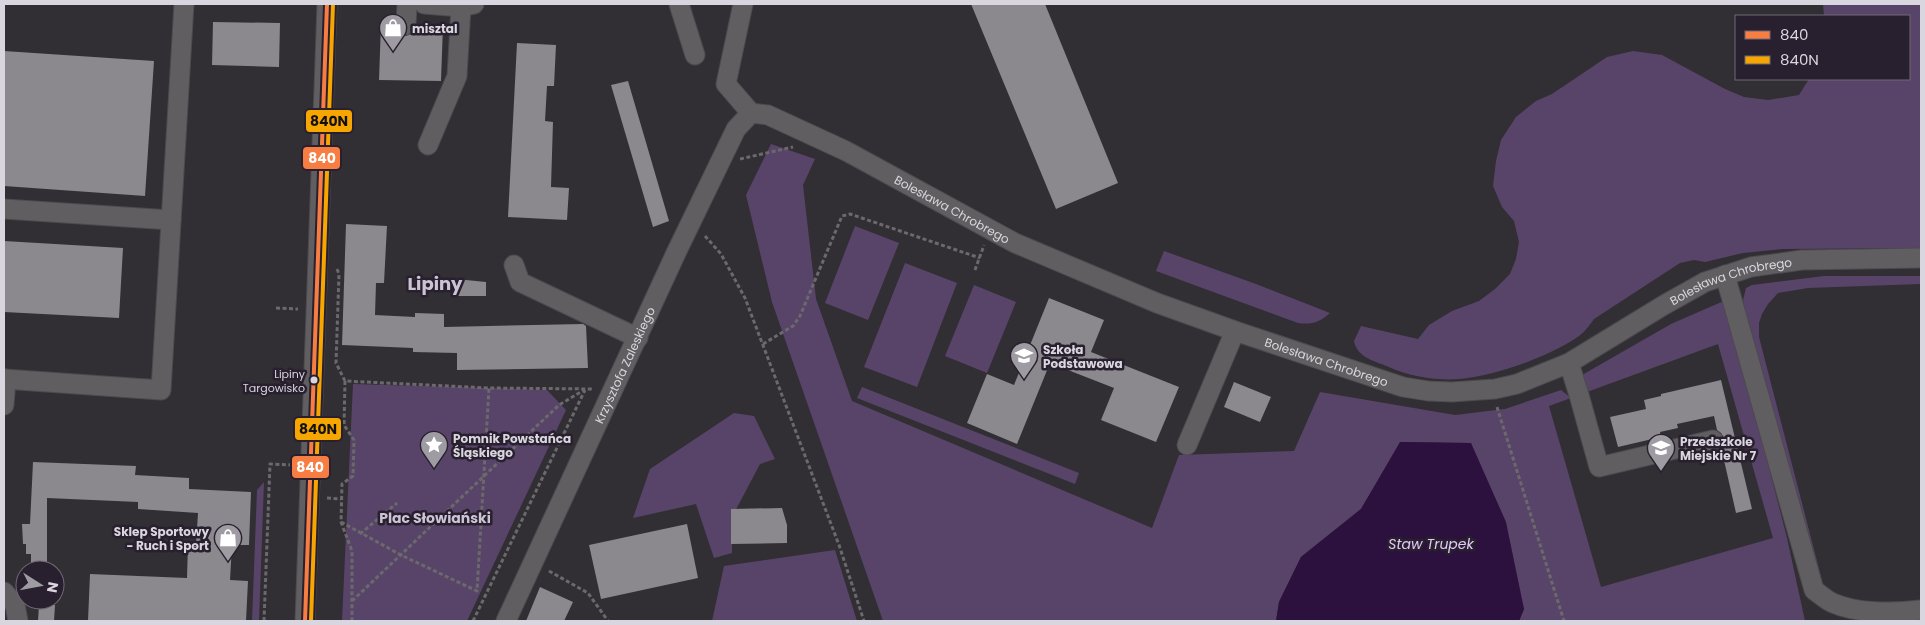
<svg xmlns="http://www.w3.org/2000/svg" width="1925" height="625" viewBox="0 0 1925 625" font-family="Poppins,sans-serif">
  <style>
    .green { fill: #594469 }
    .water { fill: #2c103d }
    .building { fill: #8b888e }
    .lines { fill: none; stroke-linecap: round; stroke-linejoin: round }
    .minor-casing { stroke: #4c4a4f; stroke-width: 21 }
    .path { stroke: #6b696c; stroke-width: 3; stroke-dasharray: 4 2.5; stroke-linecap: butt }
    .minor { stroke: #605e61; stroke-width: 19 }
    .bus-1-casing { stroke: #28202e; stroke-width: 8 }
    .bus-2-casing { stroke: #28202e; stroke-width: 8 }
    .bus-1 { stroke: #f77d43; stroke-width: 4 }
    .bus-2 { stroke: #f7a600; stroke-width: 4 }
    .bus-dot { fill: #dad6df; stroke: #28202e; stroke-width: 2 }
    .labels { text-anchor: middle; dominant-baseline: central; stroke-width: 5; stroke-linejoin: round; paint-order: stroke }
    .bus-label { font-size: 11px; fill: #dad6df; stroke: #28202e; text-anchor: end }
    .poi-label { font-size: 12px; font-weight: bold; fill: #dad6df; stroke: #28202e; text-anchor: start }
    .street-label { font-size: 12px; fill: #dad6df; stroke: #28202e }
    .neighbourhood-label { font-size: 14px; font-weight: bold; fill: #ccc3d4; stroke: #28202e }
    .water-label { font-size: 14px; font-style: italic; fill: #e4c9fa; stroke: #28202e }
    .district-label { font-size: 18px; font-weight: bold; fill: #ccc3d4; stroke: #28202e }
    .line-badge { stroke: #28202e; stroke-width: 2 }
    .badge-label { font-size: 14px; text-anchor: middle; font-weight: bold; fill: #fff }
    .pale-badge-label { font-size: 14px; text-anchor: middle; font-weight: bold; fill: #111 }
  </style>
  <rect width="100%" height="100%" fill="#312e34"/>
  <path class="green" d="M1823,4H1921V248L1783,249L1743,253L1705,262L1694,260L1680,263L1594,319C1589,326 1584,333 1576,338C1545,359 1477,383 1439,379C1421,378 1401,373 1384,365C1371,360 1357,356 1354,341L1361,326L1418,339L1429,325L1452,311L1479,301L1495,289L1510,274L1516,259L1519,242L1514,221L1502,207L1493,186L1496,161L1501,140L1516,117L1536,101L1552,94L1607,57L1633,51L1662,55L1725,89L1744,97L1768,100L1799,95L1809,79H1909V16H1824Z
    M771,144L815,159L803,185L816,299L852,401L1152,528L1179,455L1294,451L1320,392L1455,415L1505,409L1561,390L1571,398L1549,406L1601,587L1773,538L1718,344L1587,392L1582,375L1671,324L1726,300L1787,538L1805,621H1519L1524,609L1471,443L1401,442L1361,509L1301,557L1279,602L1276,621H883L772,302L746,195Z
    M855,226L899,243L868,320L825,303Z
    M1164,251L1256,284L1330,313C1320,322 1312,325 1298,323L1156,271Z
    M905,263L957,283L917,387L864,367Z
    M1824,276H1921V284L1808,288L1778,293L1768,304L1762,314L1759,323V337L1825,592L1820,589L1745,311L1743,300L1746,288L1752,285Z
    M974,285L1016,302L987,373L945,356Z
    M353,384L547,390L566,410L467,621H342Z
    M862,387L1079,473L1075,484L857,398Z
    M734,413L754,416L775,459L760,464L732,517V553L714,558L696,504L633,518L650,469Z
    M264,482L259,621H252L257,490Z
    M835,550L857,621H712L724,566Z"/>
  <path class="water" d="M1400,442L1471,443L1506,522L1524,609L1519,621H1276L1279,602L1301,557L1361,509Z"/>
  <path class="building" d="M971,4H1045L1118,183L1056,209Z
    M213,22L280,23L279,67L212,65Z
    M381,24H395L396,30L400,34L406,36L415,31L417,25H443L441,81L379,80Z
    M517,43L556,45L554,86H547L545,121L553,122L551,187L569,188L567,220L508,217Z
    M4,51L154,61L145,196L4,186Z
    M628,81L669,221L653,227L611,85Z
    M346,224L387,226L384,283H376L375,315L415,317V313L444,314V327L583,324L586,326L588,368L457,370V353L413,352V348L342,345Z
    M4,241L123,248L119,318L4,312Z
    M456,279L486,282V296H456Z
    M1049,298L1104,320L1091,352L1179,387L1156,442L1101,420L1114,388L1050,363L1017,444L967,423L987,374L1014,385Z
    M1721,380L1752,509L1736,513L1721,447L1724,438L1721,433L1717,430L1714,416L1677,424L1678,428L1660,432L1661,437L1618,447L1610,417L1646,409L1644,400L1661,396V394Z
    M1234,382L1271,397L1260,422L1224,407Z
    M33,462L136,466L135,475L189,478V489L251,492L249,545H232L230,580L248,581L246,621H88L90,574L187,578L188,543L196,544L198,513L138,509V502L47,498V570H31V554H26V544H23L22,524H30Z
    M782,508L787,525V543L731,544V509Z
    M687,524L698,578L601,599L589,545Z
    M540,587L573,602L564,621H526Z
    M39,605H55L54,621H38Z"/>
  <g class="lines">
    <defs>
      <g id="minor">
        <path d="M424,4L461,7L474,4"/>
        <path d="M679,4L695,55"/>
        <path d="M743,4L726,84L751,113"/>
        <path d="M406,25L407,4"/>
        <path id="s1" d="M751,113L768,115L846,151L1015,243L1157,303L1235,331L1403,387L1428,391L1452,392L1495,389L1517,384L1569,363L1664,305L1705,282L1751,267L1802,260L1921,258"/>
        <path d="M428,145L457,76L461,7"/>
        <path d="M4,209L171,220"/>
        <path d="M514,265L520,282L638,338"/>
        <path d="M1725,275L1814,590C1820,594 1826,600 1833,603C1857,614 1895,613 1921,610"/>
        <path d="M1569,363L1579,395L1599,467L1713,440"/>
        <path d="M4,379L161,390L184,4"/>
        <path d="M4,405L6,379"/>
        <path d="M1187,445L1235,331"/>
        <path d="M4,592L15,605L18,621"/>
        <path d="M305,621L327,4"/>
        <path id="s2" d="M506,621L676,253L736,129L751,113"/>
      </g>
    </defs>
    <use href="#minor" class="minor-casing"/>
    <path class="path" d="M740,159L793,147
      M705,236L721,254L745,298L839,545L864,621
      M337,269L339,274L336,363L345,381L489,388L593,389
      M975,270L984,245
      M276,308L298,309
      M763,344L793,326L800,316L842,216L850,214L980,258
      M345,381L344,425L354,440L353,476L342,484L341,522L352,551V621
      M1497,407L1564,621
      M327,498L341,499
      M341,522L401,555L477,591L489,388
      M360,534L397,503
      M549,571L588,593L608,621
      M352,601L559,405L584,390
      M264,621L270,464L293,465
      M473,621L585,390"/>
    <use href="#minor" class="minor"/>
    <defs>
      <path id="bus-1" d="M305,621L327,4"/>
      <path id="bus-2" d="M311,621L333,4"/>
    </defs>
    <use href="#bus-1" class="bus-1-casing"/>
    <use href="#bus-2" class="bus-2-casing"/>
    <use href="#bus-1" class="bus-1"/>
    <use href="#bus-2" class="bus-2"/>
  </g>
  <defs>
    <symbol id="shop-pin" viewBox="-11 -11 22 30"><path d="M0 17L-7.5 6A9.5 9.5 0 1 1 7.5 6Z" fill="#9f9ba3" stroke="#28202e"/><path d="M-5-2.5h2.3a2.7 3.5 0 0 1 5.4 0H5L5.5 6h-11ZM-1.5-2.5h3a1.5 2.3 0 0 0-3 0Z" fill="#fff"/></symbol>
    <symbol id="school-pin" viewBox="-11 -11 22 30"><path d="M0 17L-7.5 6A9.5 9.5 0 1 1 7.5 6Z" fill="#9f9ba3" stroke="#28202e"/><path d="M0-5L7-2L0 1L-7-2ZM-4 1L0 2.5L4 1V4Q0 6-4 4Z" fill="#fff"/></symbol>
    <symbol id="sight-pin" viewBox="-11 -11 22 30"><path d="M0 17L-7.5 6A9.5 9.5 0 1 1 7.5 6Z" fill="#9f9ba3" stroke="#28202e"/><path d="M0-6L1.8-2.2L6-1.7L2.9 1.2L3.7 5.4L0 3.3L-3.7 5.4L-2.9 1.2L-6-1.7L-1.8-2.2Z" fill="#fff"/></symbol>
  </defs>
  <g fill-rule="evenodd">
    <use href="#shop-pin" x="377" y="12" width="32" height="43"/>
    <use href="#school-pin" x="1008" y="340" width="32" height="43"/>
    <use href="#sight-pin" x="418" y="429" width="32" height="43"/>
    <use href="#school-pin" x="1645" y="432" width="32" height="43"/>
    <use href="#shop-pin" x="212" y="522" width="32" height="43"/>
  </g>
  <circle class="bus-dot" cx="314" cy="380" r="4.5"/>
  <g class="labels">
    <g class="bus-label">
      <text x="305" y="374">Lipiny<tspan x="305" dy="14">Targowisko</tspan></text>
    </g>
    <g class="poi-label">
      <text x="412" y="28">misztal</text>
      <text x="1043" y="349">Szkoła<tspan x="1043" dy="14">Podstawowa</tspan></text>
      <text x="453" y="438">Pomnik Powstańca<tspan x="453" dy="14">Śląskiego</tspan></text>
      <text x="1680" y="441">Przedszkole<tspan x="1680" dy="14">Miejskie Nr 7</tspan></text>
      <text x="209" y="531" text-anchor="end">Sklep Sportowy<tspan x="209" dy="14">- Ruch i Sport</tspan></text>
    </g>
    <g class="street-label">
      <text stroke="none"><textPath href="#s1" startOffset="224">Bolesława Chrobrego</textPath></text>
      <text stroke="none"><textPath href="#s1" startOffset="1064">Bolesława Chrobrego</textPath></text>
      <text stroke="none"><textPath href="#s1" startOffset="629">Bolesława Chrobrego</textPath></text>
      <text stroke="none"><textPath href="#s2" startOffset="282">Krzysztofa Zaleskiego</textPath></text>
    </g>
    <g class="neighbourhood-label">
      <text x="435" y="518">Plac Słowiański</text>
    </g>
    <g class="water-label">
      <text x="1431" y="544">Staw Trupek</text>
    </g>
    <g class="district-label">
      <text x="435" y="283">Lipiny</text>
    </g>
  </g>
  <g class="line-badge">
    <rect x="305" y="109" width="48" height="24" rx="5" fill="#f7a600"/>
    <rect x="302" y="146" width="39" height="24" rx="5" fill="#f77d43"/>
    <rect x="294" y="417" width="48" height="24" rx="5" fill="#f7a600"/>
    <rect x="291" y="455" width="39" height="24" rx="5" fill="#f77d43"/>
  </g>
  <g class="badge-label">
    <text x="322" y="163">840</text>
    <text x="310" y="472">840</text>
  </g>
  <g class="pale-badge-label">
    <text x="329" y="126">840N</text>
    <text x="318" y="434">840N</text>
  </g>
  <rect width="1925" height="625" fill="none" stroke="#dad6df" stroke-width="10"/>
  <rect x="1735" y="15" width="175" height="65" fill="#28202e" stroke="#6f6975"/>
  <rect x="1745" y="31" width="25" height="8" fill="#f77d43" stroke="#6f6975"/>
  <text x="1780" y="40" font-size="15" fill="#dad6df">840</text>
  <rect x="1745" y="56" width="25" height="8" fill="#f7a600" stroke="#6f6975"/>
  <text x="1780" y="65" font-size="15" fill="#dad6df">840N</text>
  <g transform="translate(40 585) rotate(101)"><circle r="24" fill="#28202e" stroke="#6f6975"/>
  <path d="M0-4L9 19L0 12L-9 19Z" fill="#9f9ba3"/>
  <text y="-8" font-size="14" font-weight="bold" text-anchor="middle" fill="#dad6df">N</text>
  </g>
</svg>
